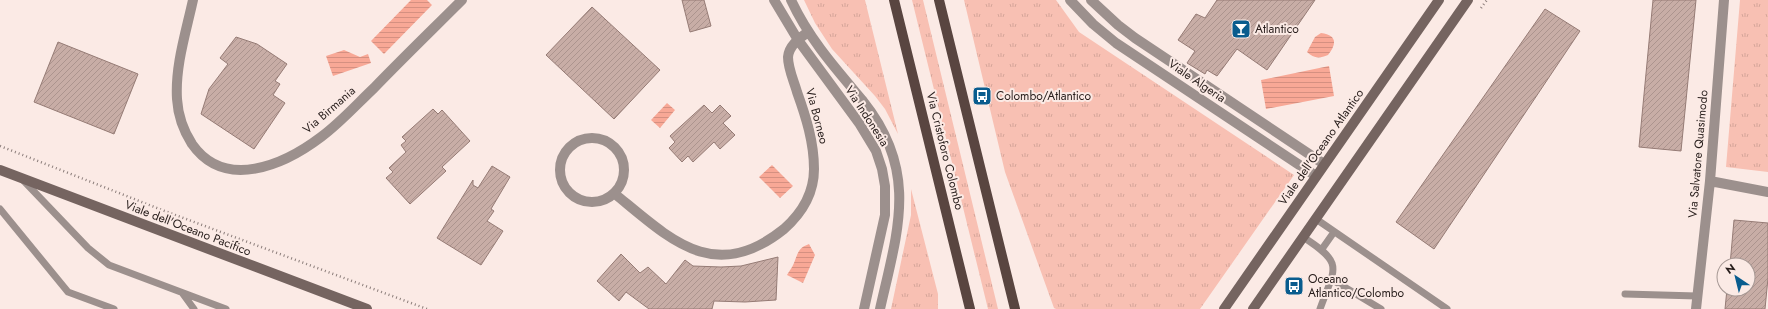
<svg xmlns="http://www.w3.org/2000/svg" width="1768" height="309" viewBox="0 0 1768 309" font-family="Jost,sans-serif">
  <style>
    .grass { fill: url(#grass-tufts) }
    .water { fill: url(#water-rules) }
    .building { fill: url(#building-hatch); stroke: #957b75 }
    .lines { fill: none; stroke-linecap: round; stroke-linejoin: round }
    .path { stroke: #8b7d7a; stroke-width: 2.5; stroke-dasharray: 1 3; stroke-linecap: butt }
    .lane { stroke: #9c908d; stroke-width: 7 }
    .street { stroke: #9c908d; stroke-width: 10 }
    .secondary { stroke: #756460; stroke-width: 10 }
    .primary { stroke: #594540; stroke-width: 10 }
    .labels { text-anchor: middle; dominant-baseline: central; stroke-width: 4; stroke-linejoin: round; paint-order: stroke }
    .poi-label { font-size: 12px; fill: #271d1b; stroke: #fbeae5; text-anchor: start }
    .street-label { font-size: 12px; fill: #271d1b; stroke: #fbeae5 }
  </style>
  <defs>
    <pattern id="grass-tufts" width="24" height="20" patternUnits="userSpaceOnUse"><rect width="24" height="20" fill="#f8c0b3"/><path d="M3 7l-1-3M5 7V3M7 7l1-3M15 17l-1-3M17 17v-4M19 17l1-3" fill="none" stroke="#d5a599"/></pattern>
    <pattern id="water-rules" width="6" height="5" patternUnits="userSpaceOnUse"><rect width="6" height="5" fill="#f8a896"/><path d="M0 2.5h6" fill="none" stroke="#d59081"/></pattern>
    <pattern id="building-hatch" width="6" height="6" patternUnits="userSpaceOnUse"><rect width="6" height="6" fill="#c8ada6"/><path d="M-1 1l2-2M0 6l6-6M5 7l2-2" fill="none" stroke="#ac948e"/></pattern>
  </defs>
  <rect width="100%" height="100%" fill="#fbeae5"/>
  <path class="grass" d="M804,0H865L898,134L885,109L875,96L832,49L815,23Z
    M912,0H923L998,309H988Z
    M964,0H1056L1079,32L1294,175L1200,309H1056L1054,308L1005,172Z
    M1740,0H1768V172L1726,167Z
    M911,189L938,294V309H891L911,215Z"/>
  <path class="water" d="M411,0H427L432,5L384,54L371,41Z
    M1321,33C1337,35 1337,44 1328,55C1319,59 1313,58 1307,52L1315,37Z
    M344,50L360,57L368,54L371,63L333,76L326,56Z
    M1329,66L1334,96L1266,109L1261,80Z
    M667,103L675,110L660,128L651,120Z
    M772,165L793,186L780,198L759,177Z
    M809,244L815,255L803,283L787,275C789,271 792,268 794,263C798,253 798,248 809,244Z"/>
  <path class="building" d="M682,0H704L711,26L690,32Z
    M1217,0H1315L1267,70L1237,49L1217,76L1207,70L1205,74L1187,63L1195,51L1178,40L1196,14L1205,18Z
    M1653,0H1696L1681,151L1639,147Z
    M592,7L660,70L614,119L546,55Z
    M1545,9L1580,31L1434,249L1396,222Z
    M236,37L257,44L287,64L275,81L280,84L273,95L285,103L254,149L201,114L209,89L228,64L220,58Z
    M58,42L138,74L114,134L34,102Z
    M704,105L712,113L720,105L731,116L723,123L735,135L720,149L714,142L693,162L688,156L682,162L669,148L675,142L670,136Z
    M433,109L438,114L442,110L470,141L442,167L446,171L410,204L386,178L393,172L389,168L406,152L401,145L406,141L402,137Z
    M492,166L510,177L491,209L494,211L487,221L503,231L481,265L437,238L473,180V185L478,188Z
    M1734,220L1768,223V278L1765,309H1725L1727,289H1748V265H1730Z
    M621,254L640,273L648,267L666,284L685,260L693,266L721,267L741,266L778,257L776,300L745,302L714,301L712,309H649L626,292L619,301L597,281Z"/>
  <g class="lines">
    <path class="path" d="M1481,8L1487,0
      M0,146L162,210L427,309"/>
    <path class="lane" d="M22,179L88,248L109,265L226,309
      M0,209L68,292L114,309
      M1316,219L1447,309
      M1303,237C1345,264 1335,267 1320,309
      M1322,249L1334,232
      M1331,279L1381,309
      M183,294L194,309
      M1625,294L1697,296"/>
    <path class="street" d="M193,0C186,32 175,66 177,99C178,115 183,130 192,144C225,191 284,165 321,137C340,123 357,104 374,88C403,58 433,29 462,0
      M774,0L798,40L859,123L876,151L882,169L885,186V215L864,309
      M791,0C809,39 836,69 863,101C919,171 898,230 880,309
      M1070,0L1093,24L1116,43L1316,176
      M1091,0L1118,25L1135,38L1324,164
      M560 170a32 32 0 1 1 64 0a32 32 0 1 1-64 0Z
      M1710,181L1768,192
      M615,194C670,239 714,285 784,229C802,213 814,193 814,169C814,142 806,117 797,92C794,81 788,69 788,57C789,45 800,38 808,32
      M1696,309L1710,181L1724,0"/>
    <path class="secondary" d="M0,170L367,309
      M1224,309L1439,0
      M1253,309L1468,0"/>
    <path class="primary" d="M894,0L970,309
      M939,0L1015,309"/>
  </g>
  <defs>
    <symbol id="bar-square" viewBox="-11 -11 22 22"><rect x="-9" y="-9" width="18" height="18" rx="4" fill="#095c8e" stroke="#fbeae5"/><path d="M-6-5H6L.8 .8V4.5H3.5V6h-7V4.5H-.8V.8Z" fill="#fff"/></symbol>
    <symbol id="bus-square" viewBox="-11 -11 22 22"><rect x="-9" y="-9" width="18" height="18" rx="4" fill="#095c8e" stroke="#fbeae5"/><path d="M-5-6H5V4H4V6H2V4H-2V6H-4V4H-5ZM-3.5-4V0h7V-4ZM-3.5 1.2v1.5H-2V1.2ZM2 1.2v1.5H3.5V1.2Z" fill="#fff"/></symbol>
  </defs>
  <g fill-rule="evenodd">
    <use href="#bar-square" x="1230" y="18" width="22" height="22"/>
    <use href="#bus-square" x="971" y="85" width="22" height="22"/>
    <use href="#bus-square" x="1283" y="275" width="22" height="22"/>
  </g>
  <g class="labels">
    <g class="poi-label">
      <text x="1255" y="29">Atlantico</text>
      <text x="996" y="96">Colombo/Atlantico</text>
      <text x="1308" y="279">Oceano<tspan x="1308" dy="14">Atlantico/Colombo</tspan></text>
    </g>
    <g class="street-label">
      <text transform="translate(1197 81) rotate(34)">Viale Algeria</text>
      <text transform="translate(329 110) rotate(-41)">Via Birmania</text>
      <text transform="translate(817 116) rotate(75)">Via Borneo</text>
      <text transform="translate(867 116) rotate(57)">Via Indonesia</text>
      <text transform="translate(1321 147) rotate(-55)">Viale dell'Oceano Atlantico</text>
      <text transform="translate(945 151) rotate(76)">Via Cristoforo Colombo</text>
      <text transform="translate(1698 154) rotate(-85)">Via Salvatore Quasimodo</text>
      <text transform="translate(188 228) rotate(21)">Viale dell'Oceano Pacifico</text>
    </g>
  </g>
  <g transform="translate(1736 277) rotate(325)"><circle r="19" fill="#fbeae5" stroke="#a69894"/>
  <path d="M0-3L7 15L0 10L-7 15Z" fill="#095c8e"/>
  <text y="-6" font-size="11" font-weight="bold" text-anchor="middle" fill="#271d1b">N</text>
  </g>
</svg>
